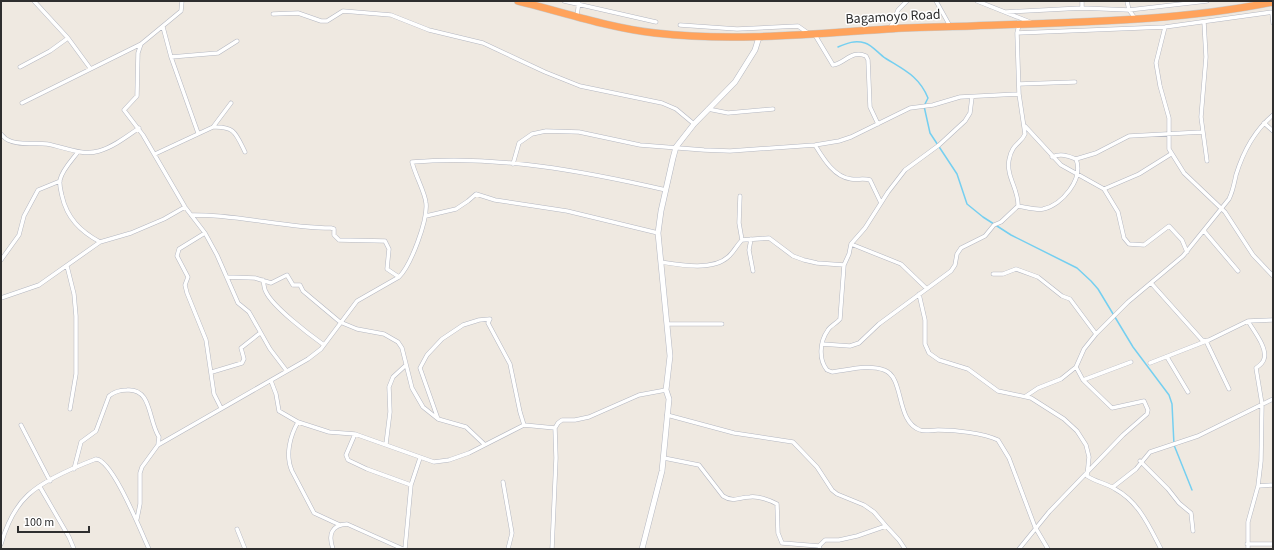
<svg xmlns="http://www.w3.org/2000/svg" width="1274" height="550" viewBox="0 0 1274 550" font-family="'Source Sans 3',sans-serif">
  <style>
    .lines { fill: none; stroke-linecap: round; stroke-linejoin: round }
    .stream { stroke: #75cff0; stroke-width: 1.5 }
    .street-casing { stroke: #b4b7c1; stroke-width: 4.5 }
    .secondary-casing { stroke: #b4b7c1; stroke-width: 6 }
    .highway-casing { stroke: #c9c9c9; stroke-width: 8 }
    .street { stroke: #fff; stroke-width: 3.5 }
    .secondary { stroke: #fff; stroke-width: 5 }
    .highway { stroke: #ffa35c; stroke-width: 7 }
    .labels { text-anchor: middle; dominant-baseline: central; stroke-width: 3; stroke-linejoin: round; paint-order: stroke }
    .street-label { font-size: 14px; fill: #2e2e2e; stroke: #fff }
  </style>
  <rect width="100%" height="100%" fill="#efe9e1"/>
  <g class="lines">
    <path class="stream" d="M838,47C847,43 855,40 865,43C872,45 879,54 885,58C904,70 919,76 928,98L924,106L930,133L957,174L967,204L983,217L1011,235L1077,268L1091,281L1098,289L1133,347L1169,395L1172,404L1174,445L1192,490"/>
    <defs>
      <path id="street" d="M34,1L68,38L90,68
        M182,1L181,11L141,44L138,53L137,96L124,110L143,135L185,207L205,233L217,255L238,303L249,312L270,349L286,370
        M564,1L656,22
        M936,1L950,26
        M977,1L1030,22
        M1082,1V8
        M1127,1L1129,10L1135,18
        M1006,12L1082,8L1129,10L1207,1
        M1272,13L1273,23
        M273,14L298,13L321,21H327L343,11L391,15L429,30L483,43L545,72L580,86L662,103L676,109L694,124
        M577,16L579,1
        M1204,22L1206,57L1201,117L1207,161
        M680,25L737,29L798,26L808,33
        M163,27L171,57L198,133
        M1165,27L1156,63L1160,86L1169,118V149L1184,173L1225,212L1253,255L1273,276
        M890,29L898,10L907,1
        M1017,33L1165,27L1273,12
        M815,35L833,65C844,64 852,49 866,56L868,60L870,107L878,124
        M171,57L218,53L237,41
        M20,67L50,51L68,38
        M1019,84L1075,82
        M972,97L970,113L965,121L939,145L905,170L888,192L865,228L851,244L849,254L844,265L840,319C837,323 830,326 828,330C820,341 818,359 827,370L832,372C848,370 869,364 884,370C905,377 895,421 920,430C925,432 932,430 938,430C955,430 983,433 998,440L1009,458L1035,527L1048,549
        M22,103L141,44
        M708,109L728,113L773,109
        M1264,123L1273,131
        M1025,126L1061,165L1104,189L1118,212L1124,238L1129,244L1144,245L1169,226L1182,240L1187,252
        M213,127C235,126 236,134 245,152
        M1,134C3,136 5,139 8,140C19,146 35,142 47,144C64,147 82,156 99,151C113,147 126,137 139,128
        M815,145C823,158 834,177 851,179C858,180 864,178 870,180L881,203
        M78,152C72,160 62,170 60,180C59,185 61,191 62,196C67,218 80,231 100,242
        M155,154L213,127L231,103
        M1076,159L1096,153L1129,136L1202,132
        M513,164L519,143L532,134L546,131L579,132L640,145L704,150L730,151L815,145L839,141L851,137L910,108L933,105L960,97L1019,94
        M1104,189L1139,174L1171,154
        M1018,206C1025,207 1035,210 1043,209C1062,205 1084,179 1076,159C1068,156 1061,153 1052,157
        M191,215C238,214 284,228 331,228L334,229V235L339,240L385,241L389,249L387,269L399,277
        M426,216L456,209L468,201L476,194L495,200L567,211L658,233
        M1204,231L1238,271
        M205,233L179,249L177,256L188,277L185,285L187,293L206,340L214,394L221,408
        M751,239L749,250L753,271
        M742,240L769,238L793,256L804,260L817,263L844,265
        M851,244L901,264L926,288
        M1,260L19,235L24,216L38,190L60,181
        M661,262C680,265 713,271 728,257C733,253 737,245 742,240L739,223L740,196
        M67,266L74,294L76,316V374L70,409
        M993,274H1003L1016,269L1038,277L1062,296L1070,299L1096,334
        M227,277L255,278L271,283L287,275L293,285H300L303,291L340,322L357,329L384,334L398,342L402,348L412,388L423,407L438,419L466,427L484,444
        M263,280C264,284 264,289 266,292C273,307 310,335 324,345
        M1151,283L1202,340L1206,341L1229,389
        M919,294L925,320V344L929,353L939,360L968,369L998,391L1031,398L1064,419L1077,431L1086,445L1089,457L1087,476C1096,482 1106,483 1115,489C1139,502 1149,526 1161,549
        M1,298L39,285L100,242L131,233L164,219L185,207
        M1248,321C1253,330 1268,348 1264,359C1263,363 1259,366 1256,368L1262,404L1261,461L1258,486L1248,522V549
        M667,324H722
        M822,344L850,346L859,343L879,324L951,271L955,265L957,254L961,248L985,236L994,225L1001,222L1018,206C1019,190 1006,177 1009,160C1012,143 1021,144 1025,134L1019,94L1017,33L1019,25
        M1167,357L1188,392
        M1150,363L1209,340L1248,321L1273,320
        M212,372L242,363L244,359L241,348L260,333
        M1083,380L1131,362
        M271,381L276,394L279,411L298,422L329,432L355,434L434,462L449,460L469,453L524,425L555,428
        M1026,396L1038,388L1061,379L1076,367L1084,349L1096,334L1128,302L1183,256L1229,199C1233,191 1234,184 1236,175C1243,152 1254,131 1273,115
        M667,415L734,433L793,442L817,467L832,490L837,494L864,505L874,512L886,526
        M438,419L420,368L427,355L442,339L463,325L479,320L490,319L488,323L510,364L520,412L524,425
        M298,422C290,436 285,455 292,471L314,513L340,525
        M21,425L50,481
        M355,434L346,455L348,460L367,469L411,485
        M386,444L390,412L389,387L393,377L406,365
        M664,458L699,465L723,496C734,503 739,497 750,497C758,496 770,500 777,504L778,533L782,543L819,546
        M1140,461L1168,489L1179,503L1191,513L1193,531
        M74,469L81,442L96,431L109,396C115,391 120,390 127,390C152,388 148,420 159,437L158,445
        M503,482L512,533L508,549
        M1258,486L1273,485
        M40,487L69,537L74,549
        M1113,487L1136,469L1150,452L1198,436L1273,399
        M137,519L140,504V473L142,467L158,445L308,359L321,349L357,301L399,277C411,265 428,220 426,203C425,192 415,175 412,162C498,155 583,171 666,190
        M237,529L245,549
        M1,544C6,527 15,507 28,495C44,480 75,467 96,459C113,460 141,532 149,549
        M1247,544H1273
        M333,549C328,535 331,525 347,524L403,549
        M405,549L411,485L420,458
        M552,549L556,458L555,428L558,423L562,420H575L589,417L639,395L666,390
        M820,549L819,546L825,540H839L857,536L886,526L899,540L905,549
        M1019,549L1049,512L1123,435L1147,414L1148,410L1144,401L1112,408L1083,380L1076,367"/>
      <path id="secondary" d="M642,549L662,471L669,399L666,390L670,356L658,233L661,211L673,158L676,147L694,124L735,82L755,50L759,37"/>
      <path id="highway" d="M518,1C563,12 609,28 655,33C733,42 811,34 888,29C916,27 944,27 972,26C1072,22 1175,22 1273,2"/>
    </defs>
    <use href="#street" class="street-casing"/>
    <use href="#secondary" class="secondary-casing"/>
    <use href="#highway" class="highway-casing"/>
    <use href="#street" class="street"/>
    <use href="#secondary" class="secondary"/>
    <use href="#highway" class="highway"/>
  </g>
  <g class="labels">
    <g class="street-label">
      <text transform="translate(893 17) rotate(-3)">Bagamoyo Road</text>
    </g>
  </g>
  <rect width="1274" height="550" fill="none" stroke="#2e2e2e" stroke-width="4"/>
  <path d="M18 526v6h71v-6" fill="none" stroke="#2e2e2e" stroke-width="2"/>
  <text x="24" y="526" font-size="12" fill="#2e2e2e" stroke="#ffffff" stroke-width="3" paint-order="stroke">100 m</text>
</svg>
